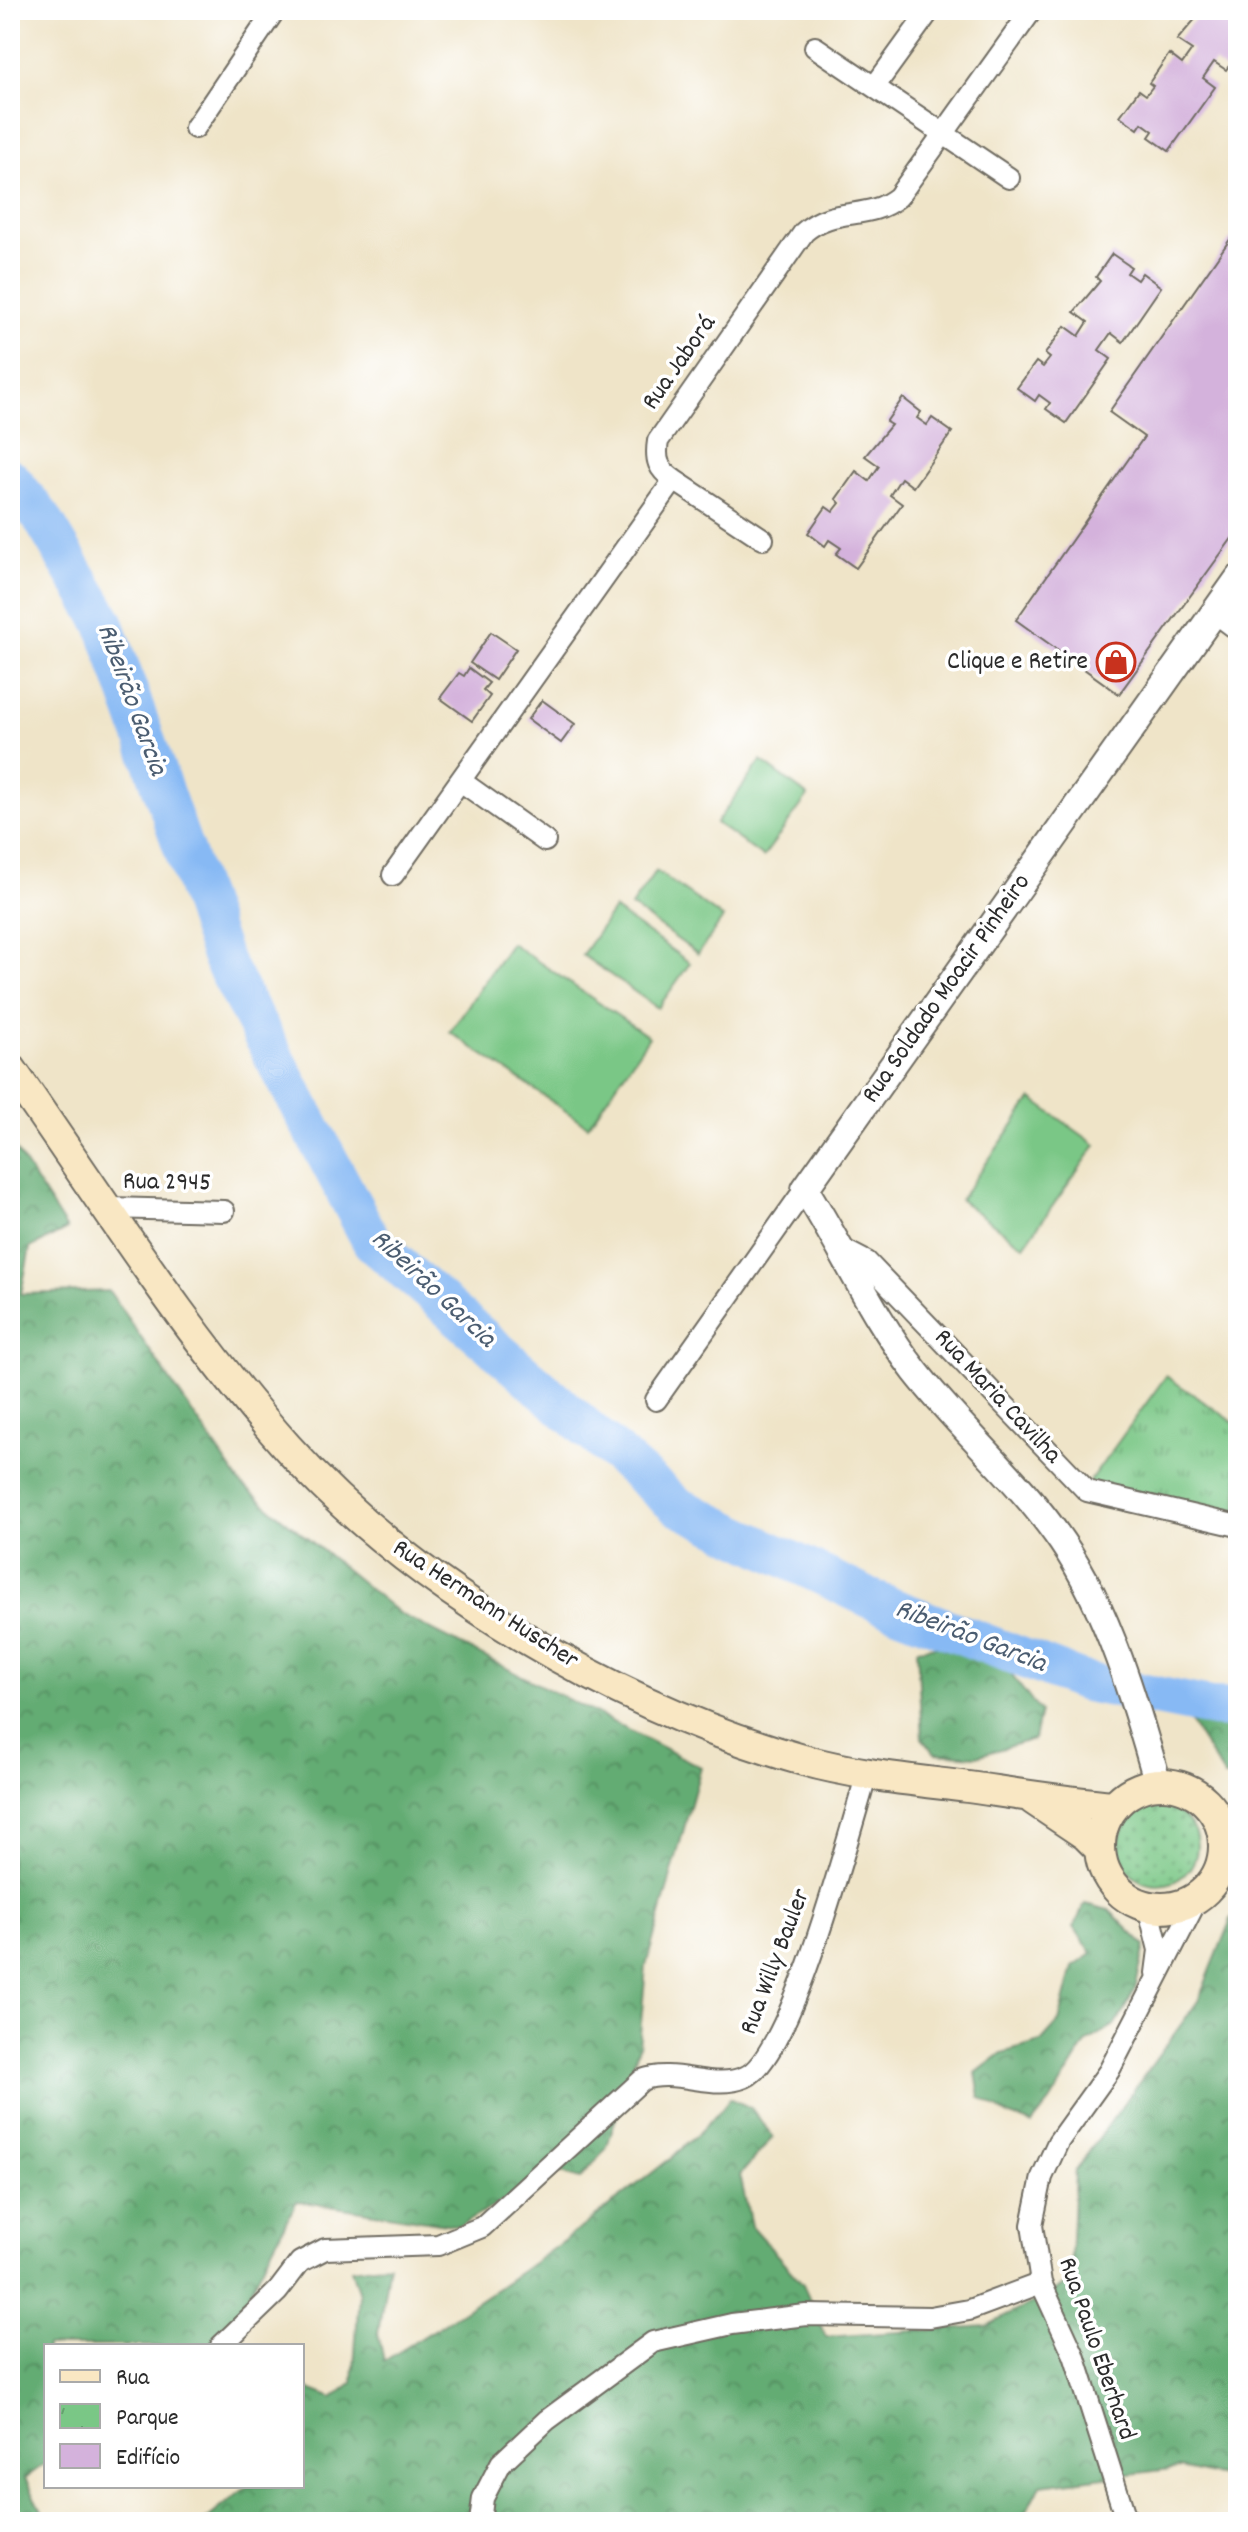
<svg xmlns="http://www.w3.org/2000/svg" width="1248" height="2532" viewBox="0 0 1248 2532" font-family="Dekko,sans-serif">
  <style>
    .grass { fill: url(#grass-dots); stroke: #527958; stroke-width: 2 }
    .forest { fill: url(#forest-crowns); stroke: #476c4f; stroke-width: 2 }
    .park { fill: url(#park-tufts); stroke: #527958; stroke-width: 2 }
    .pitch { fill: #7ac786; stroke: #527958; stroke-width: 2 }
    .lines { fill: none; stroke-linecap: round; stroke-linejoin: round }
    .river { stroke: #87b9f4; stroke-width: 40 }
    .building { fill: #d4b2dc }
    .minor-casing { stroke: #706c62; stroke-width: 24 }
    .tertiary-casing { stroke: #706c62; stroke-width: 30 }
    .secondary-casing { stroke: #706c62; stroke-width: 34 }
    .minor { stroke: #fff; stroke-width: 20 }
    .tertiary { stroke: #fff; stroke-width: 26 }
    .secondary { stroke: #f9e7c3; stroke-width: 30 }
    .labels { text-anchor: middle; dominant-baseline: central; stroke-width: 7; stroke-linejoin: round; paint-order: stroke }
    .street-label { font-size: 26px; fill: #2b2b2b; stroke: #fff }
    .poi-label { font-size: 26px; fill: #2b2b2b; stroke: #fff; text-anchor: end }
    .water-label { font-size: 28px; font-style: italic; fill: #4b5d71; stroke: #fff }
  </style>
  <defs>
    <pattern id="grass-dots" width="8" height="8" patternUnits="userSpaceOnUse" patternTransform="scale(2)"><rect width="8" height="8" fill="#7ac786"/><path d="M2 2h.1M6 6h.1" fill="none" stroke="#64a26e" stroke-width="1.8" stroke-linecap="round"/></pattern>
    <pattern id="forest-crowns" width="20" height="18" patternUnits="userSpaceOnUse" patternTransform="scale(2)"><rect width="20" height="18" fill="#63ac73"/><path d="M2 6a3 3 0 1 1 6 0M12 15a3 3 0 1 1 6 0" fill="none" stroke="#528c5f"/></pattern>
    <pattern id="park-tufts" width="24" height="20" patternUnits="userSpaceOnUse" patternTransform="scale(2)"><rect width="24" height="20" fill="#7ac786"/><path d="M3 7l-1-3M5 7V3M7 7l1-3M15 17l-1-3M17 17v-4M19 17l1-3" fill="none" stroke="#64a26e"/></pattern>
  </defs>
  <rect width="100%" height="100%" fill="#fff"/>
  <filter id="ink" filterUnits="userSpaceOnUse"><feTurbulence type="fractalNoise" baseFrequency=".0125" numOctaves="2"/><feDisplacementMap in="SourceGraphic" scale="16" xChannelSelector="R" yChannelSelector="G"/><feConvolveMatrix kernelMatrix="1 2 1 2 8 2 1 2 1" color-interpolation-filters="sRGB"/></filter>
  <filter id="wash" filterUnits="userSpaceOnUse"><feTurbulence type="fractalNoise" baseFrequency=".006" numOctaves="4" result="noise"/><feDisplacementMap in="SourceGraphic" scale="32" xChannelSelector="R" yChannelSelector="G"/><feGaussianBlur stdDeviation="1.8" result="paint"/><feColorMatrix in="noise" values="0 0 0 0 0 0 0 0 0 0 0 0 0 0 0 0 0 1.4 0 .05"/><feComposite in="paint" operator="in"/></filter>
  <g filter="url(#wash)">
    <rect width="100%" height="100%" fill="#efe4c8"/>
    <path class="grass" d="M1119 1846a39 39 0 1 1 78 0a39 39 0 1 1-78 0Z"/>
    <path class="forest" d="M10,1141L67,1229L30,1248L21,1294L109,1291L241,1484L400,1614L701,1767L646,1966L639,2046L606,2149L580,2179L556,2171L459,2226L297,2201L226,2337L213,2346H46V2463L25,2478L48,2522H10Z
      M942,1645L1006,1668L1040,1712L1034,1739L977,1756L935,1753L922,1738L917,1649Z
      M1190,1722L1238,1727V1778L1225,1777Z
      M1085,1904L1109,1910L1145,1946L1135,1990L1116,2024L1087,2042L1050,2102L1032,2124L1010,2116L980,2097L976,2073L1002,2053L1041,2042L1059,2022L1073,1967L1092,1954L1074,1927Z
      M1238,1912V2480L1179,2468L1040,2485L1021,2522H203L248,2486H302V2381L304,2387L333,2398L353,2382L359,2294L351,2269L389,2264L378,2333L384,2361C467,2311 545,2257 621,2197C662,2165 699,2139 730,2098L751,2108L773,2137L740,2175L751,2226L803,2284L826,2337L987,2326L1070,2283L1075,2171L1198,2001L1231,1919Z"/>
    <path class="park" d="M1166,1376L1238,1425V1518L1087,1485Z"/>
    <path class="pitch" d="M761,761L808,796L763,857L716,823Z
      M656,871L723,918L698,954L631,906Z
      M614,909L690,963L658,1008L582,955Z
      M511,943L649,1037L588,1126L450,1032Z
      M1032,1099L1096,1145L1024,1246L960,1200Z"/>
    <g class="lines">
      <path class="river" d="M10,478L42,518L104,622L222,959L372,1242L677,1506L880,1603L1085,1682L1211,1707L1238,1708"/>
    </g>
    <g id="blocks">
      <path class="building" d="M1203,10H1238V53L1226,70L1214,62L1203,78L1215,87L1169,151L1149,137L1153,131L1142,123L1138,129L1120,116L1139,90L1146,95L1153,86L1149,83L1169,54L1182,64L1192,50L1177,40Z
        M1238,228V530L1119,694L1016,620L1144,437L1109,412Z
        M1112,254L1131,267L1127,273L1137,280L1142,273L1161,287L1123,342L1111,333L1099,350L1111,359L1066,423L1046,409L1050,403L1039,395L1035,401L1017,388L1036,362L1043,367L1050,358L1045,354L1065,326L1079,336L1088,322L1074,312L1100,281L1096,277Z
        M903,398L921,412L917,418L927,425L932,418L952,432L913,487L901,478L890,495L902,504L856,568L836,554L841,548L829,540L825,546L808,533L826,507L833,512L840,503L836,499L856,471L869,481L879,466L865,456L891,425L886,422Z
        M491,632L516,649L495,680L470,663Z
        M469,668L489,683L483,690L490,696L472,721L440,698L459,673L464,676Z
        M542,700L575,724L561,743L528,719Z"/>
    </g>
  </g>
  <g filter="url(#ink)">
    <use href="#blocks" fill-opacity="0" stroke="#706c62" stroke-width="2"/>
    <g class="lines">
      <defs>
        <path id="minor" d="M815,47L1009,178
          M875,86L930,10
          M195,128L275,10
          M674,480L763,539
          M1214,612L1238,630
          M462,782L545,841
          M393,875L674,480C658,469 655,460 658,441L804,232C835,205 867,222 898,197L1032,10
          M109,1208L224,1211
          M840,1248L867,1262L1087,1491L1238,1526
          M656,1400L805,1189
          M1148,1906L1159,1950L1156,1973
          M221,2346L278,2291L300,2262L325,2249L438,2245L482,2227L642,2080C675,2067 713,2091 745,2077C791,2058 850,1829 867,1774
          M480,2522L483,2498L501,2463L547,2420L653,2342L732,2324L806,2315L930,2317L969,2310L1041,2283
          M1127,2522L1074,2355L1041,2283L1032,2225L1042,2177L1058,2142L1109,2071L1200,1894"/>
        <path id="tertiary" d="M1158,1784C1136,1705 1108,1609 1062,1542C1019,1479 961,1430 915,1371C872,1315 843,1249 805,1189L1238,579"/>
        <path id="secondary" d="M10,1068C100,1196 183,1330 287,1447C413,1588 621,1709 803,1760C857,1775 913,1780 968,1787C1017,1794 1066,1802 1114,1806
          M1100 1846a62 62 0 1 1 124 0a62 62 0 1 1-124 0Z
          M1034,1800L1086,1835L1100,1849"/>
      </defs>
      <use href="#minor" class="minor-casing"/>
      <use href="#tertiary" class="tertiary-casing"/>
      <use href="#secondary" class="secondary-casing"/>
      <use href="#minor" class="minor"/>
      <use href="#tertiary" class="tertiary"/>
      <use href="#secondary" class="secondary"/>
    </g>
  </g>
  <defs>
    <symbol id="shop-ring" viewBox="-11 -11 22 22"><circle r="9.5" fill="#fff" stroke="#c8321e" stroke-width="1.5"/><path d="M-5-2.5h2.3a2.7 3.5 0 0 1 5.4 0H5L5.5 6h-11ZM-1.5-2.5h3a1.5 2.3 0 0 0-3 0Z" fill="#c8321e"/></symbol>
  </defs>
  <g fill-rule="evenodd">
    <use href="#shop-ring" x="1094" y="640" width="44" height="44"/>
  </g>
  <g class="labels">
    <g class="street-label">
      <text transform="translate(680 363) rotate(-55)">Rua Jaborá</text>
      <text transform="translate(947 989) rotate(-55)">Rua Soldado Moacir Pinheiro</text>
      <text transform="translate(167 1183) rotate(1)">Rua 2945</text>
      <text transform="translate(997 1397) rotate(47)">Rua Maria Cavilha</text>
      <text transform="translate(485 1605) rotate(33)">Rua Hermann Huscher</text>
      <text transform="translate(776 1962) rotate(-69)">Rua Willy Bauler</text>
      <text transform="translate(1096 2349) rotate(71)">Rua Paulo Eberhard</text>
    </g>
    <g class="poi-label">
      <text x="1088" y="662">Clique e Retire</text>
    </g>
    <g class="water-label">
      <text transform="translate(130 700) rotate(70)">Ribeirão Garcia</text>
      <text transform="translate(432 1290) rotate(43)">Ribeirão Garcia</text>
      <text transform="translate(970 1638) rotate(21)">Ribeirão Garcia</text>
    </g>
  </g>
  <rect width="1248" height="2532" fill="none" stroke="#fff" stroke-width="40"/>
  <rect x="44" y="2344" width="260" height="144" fill="#ffffff" stroke="#aaaaaa" stroke-width="2"/>
  <rect x="60" y="2370" width="40" height="12" fill="#f9e7c3" stroke="#aaaaaa" stroke-width="2"/>
  <text x="116" y="2384" font-size="24" fill="#2b2b2b">Rua</text>
  <rect x="60" y="2404" width="40" height="24" fill="url(#park-tufts)" stroke="#aaaaaa" stroke-width="2"/>
  <text x="116" y="2424" font-size="24" fill="#2b2b2b">Parque</text>
  <rect x="60" y="2444" width="40" height="24" fill="#d4b2dc" stroke="#aaaaaa" stroke-width="2"/>
  <text x="116" y="2464" font-size="24" fill="#2b2b2b">Edifício</text>
</svg>
